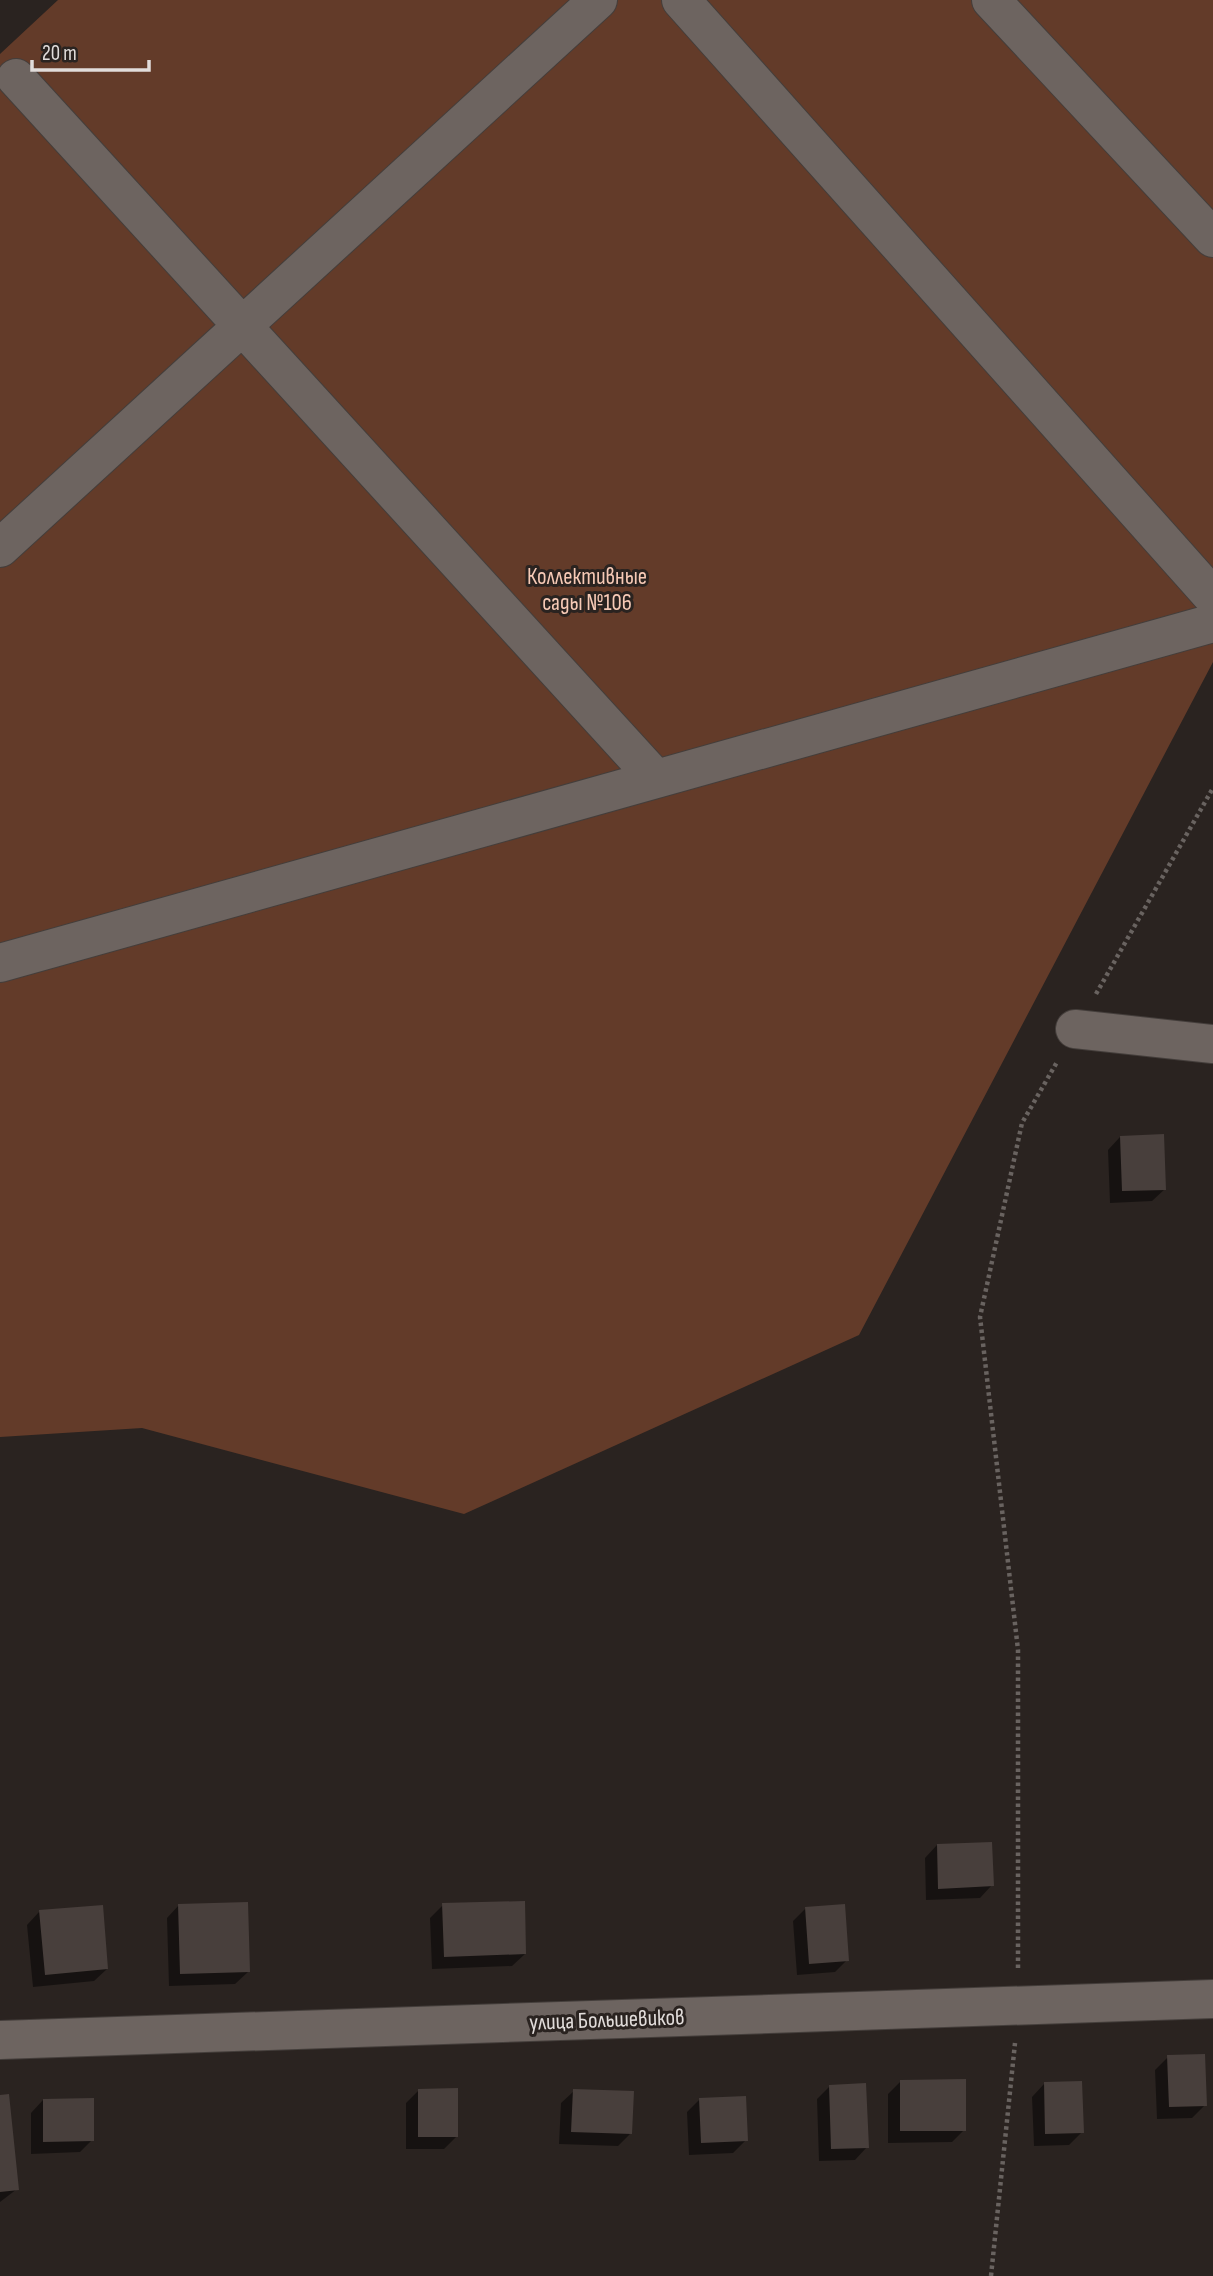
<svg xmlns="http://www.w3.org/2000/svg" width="1213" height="2276" viewBox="0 0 1213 2276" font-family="'Sofia Sans Condensed',sans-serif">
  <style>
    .green { fill: #633b29 }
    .shadow { fill: #0007 }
    .building { fill: #483f3c }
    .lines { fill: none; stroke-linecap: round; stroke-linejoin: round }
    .minor-casing { stroke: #443e3b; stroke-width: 40 }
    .path { stroke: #696360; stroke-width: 4.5; stroke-dasharray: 3.5 3.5; stroke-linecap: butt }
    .minor { stroke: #6d6460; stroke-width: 38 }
    .labels { text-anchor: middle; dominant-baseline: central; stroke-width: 6; stroke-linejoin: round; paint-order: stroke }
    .park-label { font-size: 23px; fill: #f7cab6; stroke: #2a2320 }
    .street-label { font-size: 23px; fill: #e1dcda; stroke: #2a2320 }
  </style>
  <rect width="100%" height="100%" fill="#2a2320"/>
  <path class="green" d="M58,0H1213V662L859,1335L464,1514L142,1428L0,1437V54Z"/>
  <path class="shadow" d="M1120,1137L1165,1189L1152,1201L1110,1203L1108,1150Z
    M937,1845L992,1885L980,1898L926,1900L925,1858Z
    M179,1905L248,1972L235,1984L169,1986L167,1918Z
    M443,1905L525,1954L512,1966L432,1969L430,1918Z
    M806,1908L847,1960L835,1972L797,1975L793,1921Z
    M39,1912L107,1969L94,1981L33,1987L27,1925Z
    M1168,2057L1205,2105L1192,2118L1157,2119L1155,2070Z
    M901,2081L964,2130L952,2142L888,2143V2094Z
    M1044,2084L1082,2132L1069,2145L1034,2146L1032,2097Z
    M829,2087L867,2147L855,2160L819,2161L817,2099Z
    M419,2090L456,2137L444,2149H406V2103Z
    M574,2091L630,2134L618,2146L559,2144L561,2103Z
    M0,2097L17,2189L0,2202Z
    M700,2099L746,2140L733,2153L689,2155L687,2112Z
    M43,2100L92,2140L80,2152L31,2154V2113Z"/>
  <path class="building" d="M1164,1134L1166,1190L1122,1191L1120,1136Z
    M992,1842L994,1886L938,1889L937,1844Z
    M525,1901L526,1954L444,1957L442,1903Z
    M248,1902L250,1972L180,1974L178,1904Z
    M845,1904L849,1961L809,1964L805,1907Z
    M103,1905L108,1969L45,1975L39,1910Z
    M1205,2054L1207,2106L1169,2107L1167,2055Z
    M966,2079V2131H900V2080Z
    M1082,2081L1084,2133L1045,2134L1044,2082Z
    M866,2083L869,2148L831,2149L829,2085Z
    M458,2088V2137H418V2089Z
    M573,2089L634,2091L632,2134L571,2132Z
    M9,2094L19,2190L0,2192V2095Z
    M746,2096L748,2141L701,2143L699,2098Z
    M94,2098V2141L43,2142V2099Z"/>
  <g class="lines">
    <defs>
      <path id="minor" d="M681,0L1213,597
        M991,0L1213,238
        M16,78L656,779
        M0,548L598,0
        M0,963L1213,623
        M1075,1029L1213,1044
        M0,2040L1213,1999"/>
    </defs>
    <use href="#minor" class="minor-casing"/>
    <path class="path" d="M1096,994L1213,788
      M1018,1968V1650L980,1317L1022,1123L1057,1062
      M991,2276L1015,2043"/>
    <use href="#minor" class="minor"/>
  </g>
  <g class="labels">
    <g class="park-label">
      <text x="587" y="577">Коллективные<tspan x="587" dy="26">сады №106</tspan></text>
    </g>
    <g class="street-label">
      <text transform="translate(607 2020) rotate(-2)">улица Большевиков</text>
    </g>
  </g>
  <path d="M32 60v10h117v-10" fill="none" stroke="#e1dcda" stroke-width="3.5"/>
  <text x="42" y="60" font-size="21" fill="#e1dcda" stroke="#2a2320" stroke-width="5" paint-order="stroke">20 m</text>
</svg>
